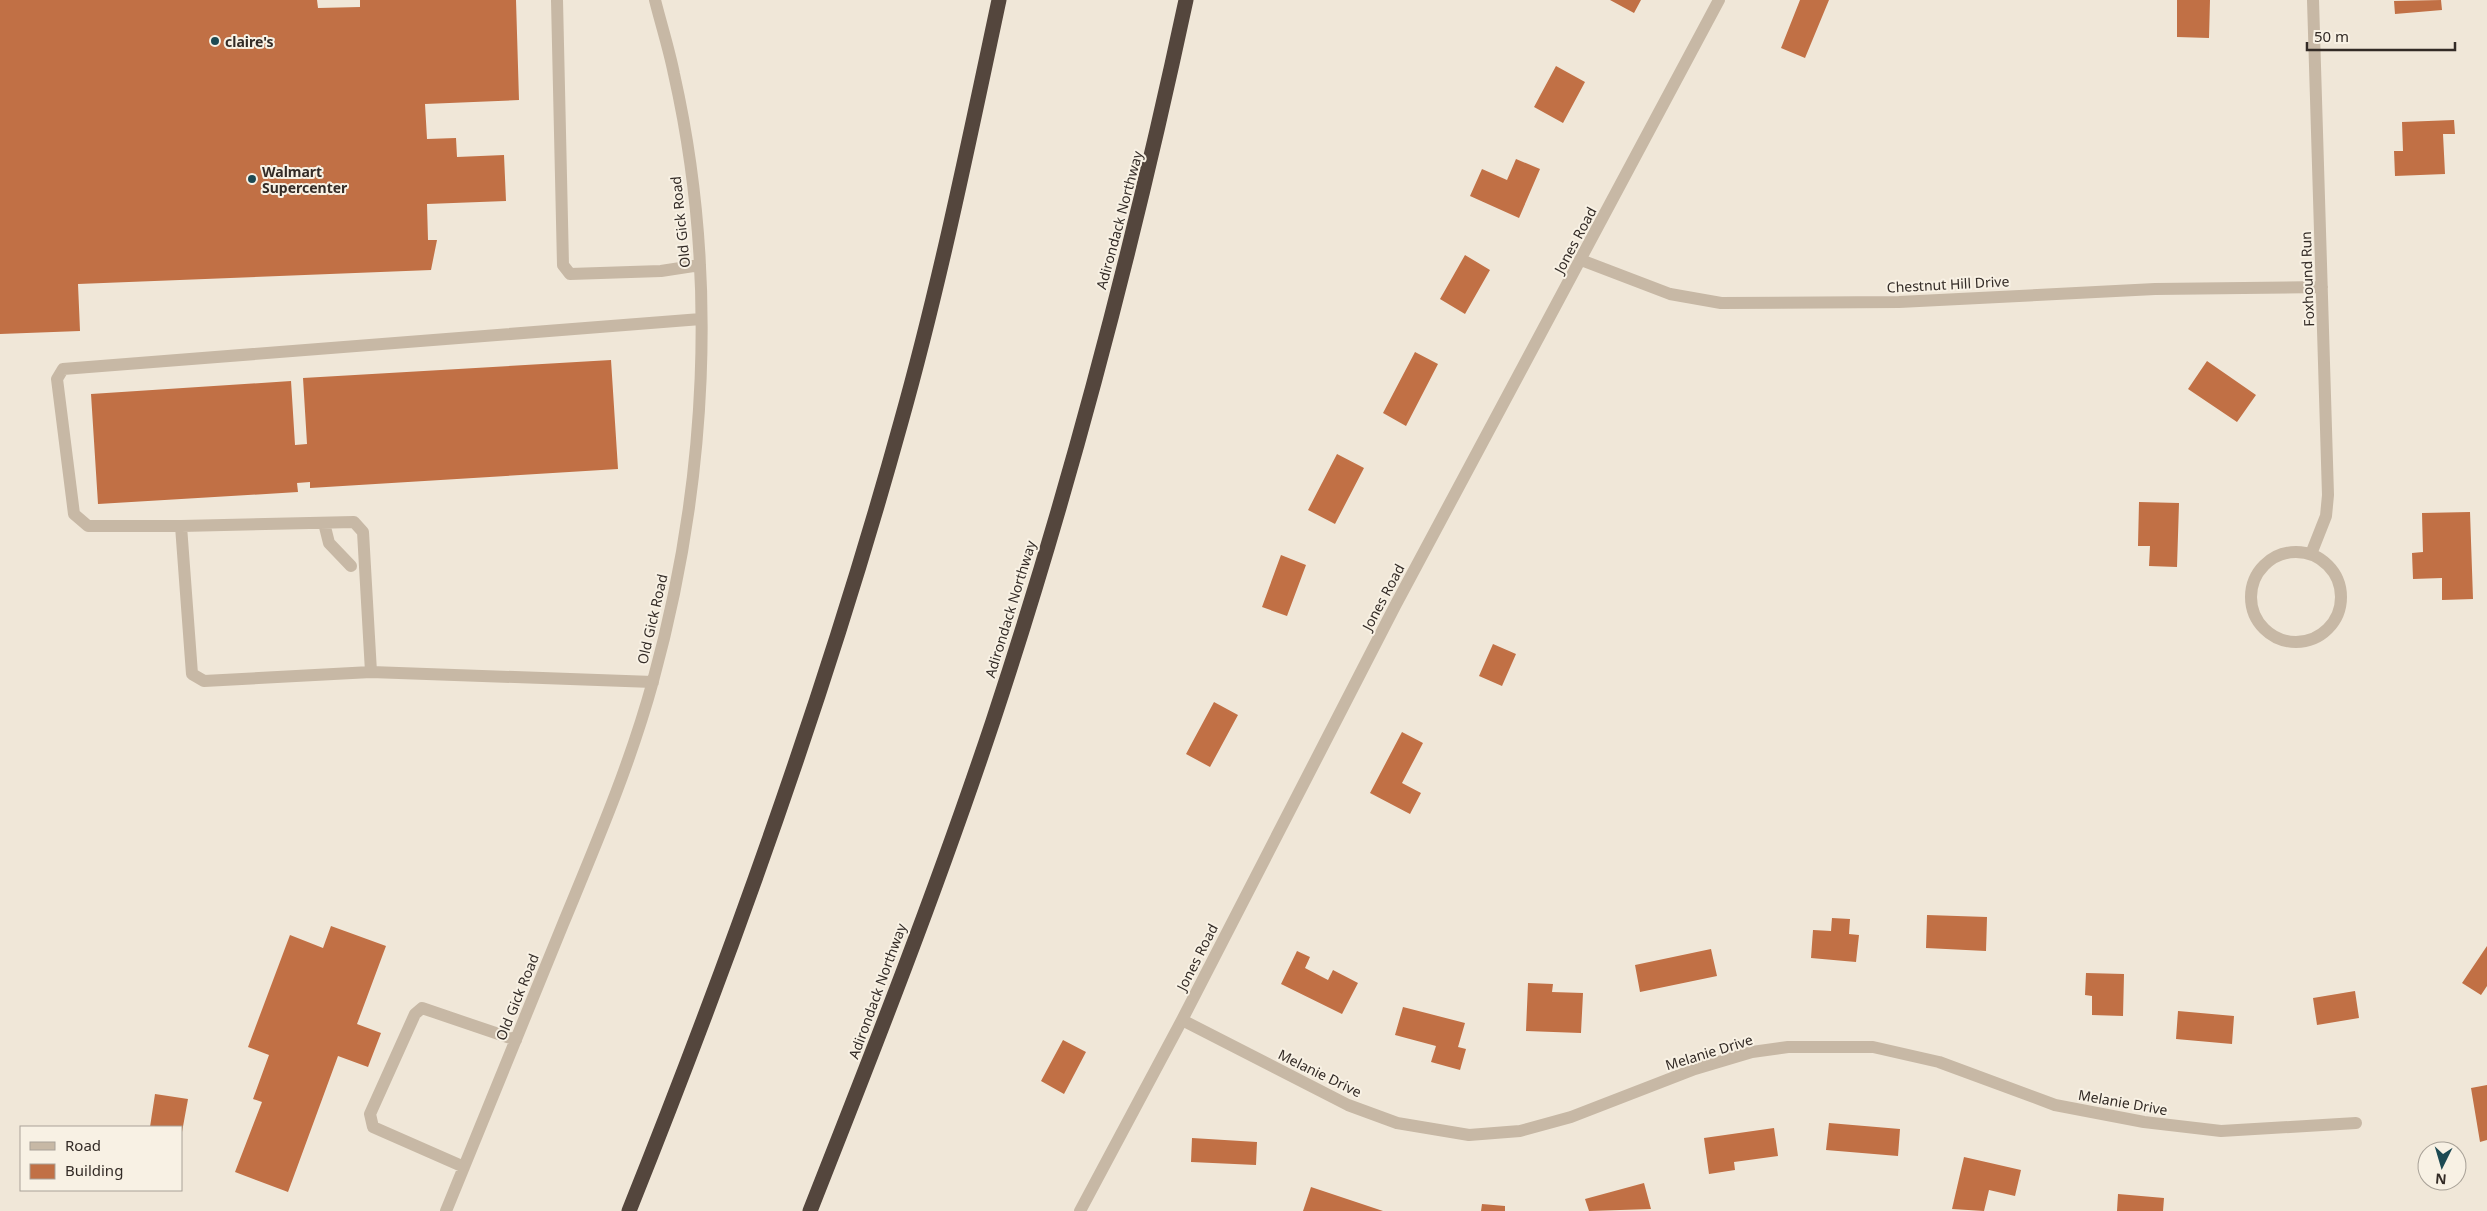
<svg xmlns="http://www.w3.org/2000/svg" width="2487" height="1211" viewBox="0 0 2487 1211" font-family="'Noto Sans',sans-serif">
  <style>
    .building { fill: #c17045 }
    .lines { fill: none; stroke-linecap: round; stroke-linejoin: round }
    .minor { stroke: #c7b8a5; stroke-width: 12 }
    .highway { stroke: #54463d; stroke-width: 15 }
    .poi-dot { fill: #1d4a53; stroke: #f8f1e4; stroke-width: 2 }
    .labels { text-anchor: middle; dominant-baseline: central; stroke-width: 4; stroke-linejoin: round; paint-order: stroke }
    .poi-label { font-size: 14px; font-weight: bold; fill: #332b26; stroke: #f8f1e4; text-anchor: start }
    .street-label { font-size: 14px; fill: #332b26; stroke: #f8f1e4 }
  </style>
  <rect width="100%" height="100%" fill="#f0e7d8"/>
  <path class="building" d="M0,0H317L318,8L360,7V0H516L519,100L425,104L427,139L456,138L457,157L504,155L506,201L427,204L428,240H437L431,270L78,284L80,331L0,334Z
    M1610,0H1641L1634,13Z
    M1800,0H1829L1805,58L1781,48Z
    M2177,0H2210L2209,38L2177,37Z
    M2441,0L2442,10L2395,14L2394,1Z
    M1556,66L1585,82L1563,123L1534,107Z
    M2454,120L2455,134H2443L2445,174L2395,176L2394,151H2403L2402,122Z
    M1516,159L1540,169L1519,218L1470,196L1482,169L1507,180Z
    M1465,255L1490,270L1465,314L1440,299Z
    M1415,352L1438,364L1406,426L1383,413Z
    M611,360L618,469L310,488V482L297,483L298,492L98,504L91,394L291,381L295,445L307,444L303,378Z
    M2207,361L2256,395L2237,422L2188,389Z
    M1337,454L1364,468L1335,524L1308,510Z
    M2139,502L2179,503L2177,567L2149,566L2150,546H2138Z
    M2470,512L2473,599L2442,600V578L2413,579L2412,553L2423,552L2422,513Z
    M1281,555L1306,565L1287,616L1262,607Z
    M1493,644L1516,654L1502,686L1479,676Z
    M1214,702L1238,715L1210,767L1186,754Z
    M1402,732L1423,743L1402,783L1421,793L1410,814L1370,793Z
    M1927,915L1987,917L1986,951L1926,948Z
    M1832,918L1850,919L1849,934L1859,935L1856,962L1811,958L1813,930L1831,931Z
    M331,926L386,946L357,1024L381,1033L368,1067L338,1056L288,1192L235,1172L262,1102L253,1099L269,1055L248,1047L290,935L323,948Z
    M2487,946V986L2481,995L2462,983Z
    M1711,949L1717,976L1640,992L1635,965Z
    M1297,951L1310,957L1305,968L1328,980L1333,970L1358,983L1342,1014L1281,984Z
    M2086,973L2124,974L2123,1016L2092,1015V996L2085,995Z
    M1528,983L1553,984L1552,992L1583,993L1581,1033L1526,1031Z
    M2355,991L2359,1018L2317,1025L2313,998Z
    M1403,1007L1465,1023L1458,1047L1466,1049L1460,1070L1431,1062L1436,1046L1395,1035Z
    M2178,1011L2234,1016L2232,1044L2176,1039Z
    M1063,1040L1086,1052L1064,1094L1041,1081Z
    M2487,1085V1140L2480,1142L2471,1088Z
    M155,1094L188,1099L182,1132L181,1127H150Z
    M1829,1123L1900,1129L1898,1156L1826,1150Z
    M1774,1128L1778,1156L1734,1162L1735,1170L1709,1174L1704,1138Z
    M1192,1138L1257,1142L1256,1165L1191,1162Z
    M1964,1157L2021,1170L2015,1196L1989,1190L1984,1211L1952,1209Z
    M1644,1183L1651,1209L1589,1211L1585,1199Z
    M1311,1187L1383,1211H1303Z
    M2118,1194L2164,1198L2163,1211H2117Z
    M1482,1204L1505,1206V1211H1481Z"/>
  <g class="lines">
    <path class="minor" d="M557,0L563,265L570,274L661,271L700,265
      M1581,260L1670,294L1721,303L1899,302L2155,289L2322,287
      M324,523L329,543L351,566
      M181,526H88L74,514L57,379L63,369L701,319
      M2251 597a45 45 0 1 1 90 0a45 45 0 1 1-90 0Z
      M2311,554L2326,516L2328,495L2313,0
      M371,672L363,532L354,522L181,526L192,674L204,681L371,672L653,682
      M1182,1020L1348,1105L1397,1123L1469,1135L1520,1131L1571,1117L1695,1069L1752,1052L1788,1047H1873L1939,1062L2055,1105L2144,1122L2221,1131L2356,1123
      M464,1167L373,1127L370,1114L415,1014L422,1008L516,1040
      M446,1211C485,1115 524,1020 563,924C596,844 630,765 653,681C707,484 719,274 674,74C669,49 661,24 655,0
      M1080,1211L1182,1020L1395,606L1719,0"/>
    <path class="highway" d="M629,1211C732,954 827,690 901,422C940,283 969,141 999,0
      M810,1211C874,1049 938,886 993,721C1071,485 1134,243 1186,0"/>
  </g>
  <g class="poi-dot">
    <circle cx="215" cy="41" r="5"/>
    <circle cx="252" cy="179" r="5"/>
  </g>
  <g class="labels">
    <g class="poi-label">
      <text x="225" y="41">claire's</text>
      <text x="262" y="171">Walmart<tspan x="262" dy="16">Supercenter</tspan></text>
    </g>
    <g class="street-label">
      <text transform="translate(1119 220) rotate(-75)">Adirondack Northway</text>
      <text transform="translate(680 222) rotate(-96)">Old Gick Road</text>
      <text transform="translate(1575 240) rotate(-62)">Jones Road</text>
      <text transform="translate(2307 279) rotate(-92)">Foxhound Run</text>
      <text transform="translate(1948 284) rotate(-3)">Chestnut Hill Drive</text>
      <text transform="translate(1383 597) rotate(-62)">Jones Road</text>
      <text transform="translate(1010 609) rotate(-73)">Adirondack Northway</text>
      <text transform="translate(652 619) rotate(-77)">Old Gick Road</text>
      <text transform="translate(1197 957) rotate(-63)">Jones Road</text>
      <text transform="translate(877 991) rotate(-70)">Adirondack Northway</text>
      <text transform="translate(517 997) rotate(-68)">Old Gick Road</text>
      <text transform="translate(1709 1052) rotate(-17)">Melanie Drive</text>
      <text transform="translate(1320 1073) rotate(26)">Melanie Drive</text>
      <text transform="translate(2123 1102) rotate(10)">Melanie Drive</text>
    </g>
  </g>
  <rect x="20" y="1126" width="162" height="65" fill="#f8f1e4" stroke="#a9a298"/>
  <rect x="30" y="1142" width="25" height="8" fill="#c7b8a5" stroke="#a9a298"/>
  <text x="65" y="1151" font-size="15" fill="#332b26">Road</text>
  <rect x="30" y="1164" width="25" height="15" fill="#c17045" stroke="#a9a298"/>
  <text x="65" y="1176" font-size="15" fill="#332b26">Building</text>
  <g transform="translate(2442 1166) rotate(185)"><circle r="24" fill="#f8f1e4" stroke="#a9a298"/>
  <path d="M0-4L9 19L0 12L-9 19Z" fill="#1d4a53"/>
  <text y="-8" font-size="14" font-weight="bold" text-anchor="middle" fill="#332b26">N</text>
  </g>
  <path d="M2307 42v8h148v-8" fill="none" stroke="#332b26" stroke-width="2.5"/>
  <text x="2314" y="42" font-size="15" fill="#332b26" stroke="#f8f1e4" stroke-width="4" paint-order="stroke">50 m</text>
</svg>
